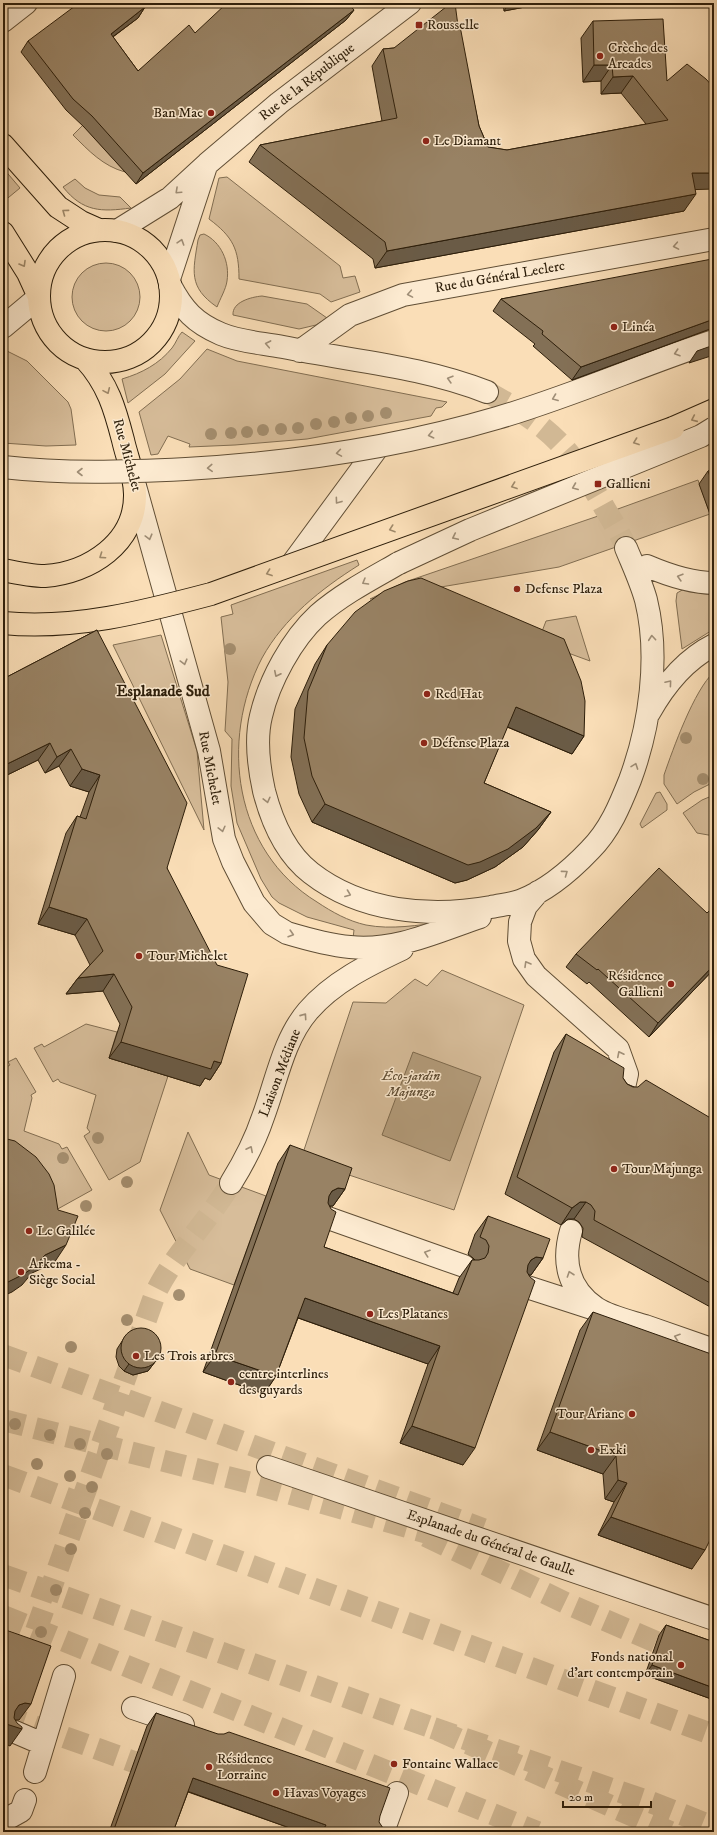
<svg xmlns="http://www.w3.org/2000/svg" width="717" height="1835" viewBox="0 0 717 1835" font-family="'IM FELL DW Pica',serif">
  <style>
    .green { fill: #d7bd9a; stroke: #826e52 }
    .water { fill: #b49d7c; stroke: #7e6a4e }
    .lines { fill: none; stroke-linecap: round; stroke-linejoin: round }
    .minor-tunnel { stroke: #d1b894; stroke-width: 22; stroke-dasharray: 22 11; stroke-linecap: butt }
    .major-tunnel { stroke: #d1b894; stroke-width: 22; stroke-dasharray: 22 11; stroke-linecap: butt }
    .highway-tunnel { stroke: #d1b894; stroke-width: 22; stroke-dasharray: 22 11; stroke-linecap: butt }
    .minor-casing { stroke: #604e35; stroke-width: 24 }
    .major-casing { stroke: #2d1e0a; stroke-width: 24 }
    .minor { stroke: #fcead0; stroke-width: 22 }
    .major { stroke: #fadeb7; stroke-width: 22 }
    .minor-bridge-casing { stroke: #604e35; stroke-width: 24; stroke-linecap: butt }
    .major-bridge-casing { stroke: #2d1e0a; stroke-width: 24; stroke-linecap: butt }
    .minor-bridge { stroke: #fcead0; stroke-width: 22 }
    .major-bridge { stroke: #fadeb7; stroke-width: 22 }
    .tree { fill: #a58f70 }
    .wall { fill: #837056; stroke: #2d1e0a }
    .shaded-wall { fill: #6a5b46; stroke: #2d1e0a }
    .building { fill: #988264; stroke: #2d1e0a }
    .oneway { stroke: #9f8e77 }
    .oneway2 { stroke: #9e8869 }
    .poi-dot { fill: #8f2418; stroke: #fcead0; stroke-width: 1.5 }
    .labels { text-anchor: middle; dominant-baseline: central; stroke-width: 3; stroke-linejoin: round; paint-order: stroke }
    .poi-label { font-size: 14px; fill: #2d1e0a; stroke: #fcead0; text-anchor: start }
    .street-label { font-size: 14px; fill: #2d1e0a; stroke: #fcead0 }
    .park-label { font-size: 14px; font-style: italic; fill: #604e35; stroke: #fcead0 }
    .quarter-label { font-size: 16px; font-weight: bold; fill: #2d1e0a; stroke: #fcead0 }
  </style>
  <rect width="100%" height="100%" fill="#fadeb7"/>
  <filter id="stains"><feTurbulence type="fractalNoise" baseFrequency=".005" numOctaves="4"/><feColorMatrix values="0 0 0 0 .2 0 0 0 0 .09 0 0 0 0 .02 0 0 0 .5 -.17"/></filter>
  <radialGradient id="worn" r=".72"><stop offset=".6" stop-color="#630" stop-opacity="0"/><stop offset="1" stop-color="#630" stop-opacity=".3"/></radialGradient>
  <path class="green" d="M83,125L125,172C103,166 89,151 73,135Z
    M3,168L20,188L3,202Z
    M227,177L340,266L343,278L355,276L360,292L331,302L320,294L239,279C239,249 233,237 209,219L219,178Z
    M75,179L85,188L99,195L120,197L131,208C101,212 83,212 63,187Z
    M204,234C221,242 230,262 227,281C226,289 220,299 217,307C188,287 193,271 198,240L200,235Z
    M72 297a34 34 0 1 1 68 0a34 34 0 1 1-68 0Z
    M262,296L307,304L327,318L316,325L299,329L233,315C232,302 251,297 262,296Z
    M182,332L195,341L165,374L128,403L122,379C142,373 159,364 172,348C176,343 178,336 182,332Z
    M3,349L27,361L68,402L71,409L76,445L46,446L3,443Z
    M207,349L237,361L447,402L442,407L436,408L431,416L307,439L235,445L189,447L190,444L168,436L158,454L151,455L139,412L180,379Z
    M698,480L710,514L559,567L370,599L405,582L604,514Z
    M357,560L359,565C321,589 284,618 262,658C219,741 234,851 317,902C332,912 348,921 366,925C392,930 418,925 444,922L399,935L353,938L354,930L307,917L279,903L272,897L261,879L237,823L231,786L232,739L225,731L228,682L221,617L233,614L231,605Z
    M684,589L714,594V629L682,649L676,601L677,593Z
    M576,616L590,661L538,642L546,621Z
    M161,635L197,751L204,830L113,645Z
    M714,672V782L694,792L677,804L664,784V775C673,749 694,690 714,672Z
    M660,792L667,804V810L642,828L640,824L656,793Z
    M714,795V836L697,833L683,813L702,800Z
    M442,970L524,1005L454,1210L301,1159L353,1002L386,1003L415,979L427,986Z
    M86,1024L117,1032L109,1058L168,1076L140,1162L109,1180L84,1136L90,1132L87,1128L96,1095L60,1082L58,1079L53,1082L34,1048L42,1044L44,1047Z
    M16,1058L36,1092L31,1095L32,1098L24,1131L59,1144L62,1149L67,1147L92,1190L45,1216L3,1159V1069L10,1065L8,1062Z
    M188,1132L209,1175L266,1196L234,1285L190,1269L160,1210Z"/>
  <path class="water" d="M413,1052L481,1077L450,1161L382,1135Z"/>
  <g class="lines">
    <path class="minor-tunnel" d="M487,392C548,425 571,447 604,507C612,521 621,534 626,548
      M3,1355L483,1529
      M3,1715L162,1772
      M3,1724L155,1294C174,1254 208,1222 231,1183"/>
    <path class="major-tunnel" d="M3,1420L263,1486L442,1537
      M426,1536L570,1605L714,1667
      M3,1616L537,1832
      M433,1728L653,1803L714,1827"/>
    <path class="highway-tunnel" d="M3,1475L714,1735
      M3,1575L433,1728L670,1832"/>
    <defs>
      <path id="minor" d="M3,21L26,3
        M117,231L170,198L207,164L279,103L410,3
        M169,279L206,166
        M170,285C183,310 195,323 221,334C240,342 263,343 283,347C351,361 422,366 487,392
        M3,327L39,297
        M300,351L350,315L403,295L714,239
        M135,486L209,751L224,839L233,862L254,903L272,924L287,933C307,939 328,945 350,947C395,952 438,931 480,917
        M399,563C371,579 342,594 318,615C292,639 269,681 261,716C255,740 259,768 264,791C272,822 285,853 311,873C361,912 430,918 491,907C500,905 511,904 520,901C546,891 571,870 590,850C610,830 620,805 630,780C650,726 660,657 646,600C641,582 633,565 626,548
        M292,564L378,447
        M647,566C668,575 691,583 714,583
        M649,713C664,686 686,659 714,645
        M538,892L526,906L520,922L519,941L524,959L536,976L618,1049L627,1074L623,1092
        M231,1183C244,1162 255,1141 263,1117C276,1083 283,1040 308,1011C333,982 368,965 402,949
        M328,1218L464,1266
        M571,1231C562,1262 568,1289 596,1308C610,1317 629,1321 645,1326C668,1334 691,1342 714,1350
        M527,1287L595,1309
        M268,1467L714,1619
        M133,1708L183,1725
        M15,1732L43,1744
        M35,1772L64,1676
        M3,1821L21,1811L25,1800
        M383,1832L397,1793"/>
      <path id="major" d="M3,145L58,207L81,222L99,230
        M39 296a66 66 0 1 1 132 0a66 66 0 1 1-132 0Z
        M3,233L28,273L39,297
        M673,428L714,410
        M3,570C17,573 31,576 45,576C89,573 136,543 135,494C135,476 127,458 123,440C115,409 108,384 85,359"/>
    </defs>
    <use href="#minor" class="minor-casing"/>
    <use href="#major" class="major-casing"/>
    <use href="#minor" class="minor"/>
    <use href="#major" class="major"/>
    <defs>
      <path id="minor-bridge" d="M3,467C64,474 125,472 186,469C291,463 395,448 497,418C570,397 641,365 714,341
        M399,563L470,530L701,436L714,428"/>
      <path id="major-bridge" d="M3,623C74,630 143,612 211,594L673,428"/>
    </defs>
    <use href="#minor-bridge" class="minor-bridge-casing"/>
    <use href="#major-bridge" class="major-bridge-casing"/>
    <use href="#minor-bridge" class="minor-bridge"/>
    <use href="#major-bridge" class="major-bridge"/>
  </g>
  <g class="tree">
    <circle cx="386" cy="413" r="6"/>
    <circle cx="368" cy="416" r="6"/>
    <circle cx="351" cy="418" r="6"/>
    <circle cx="334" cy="422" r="6"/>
    <circle cx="316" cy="424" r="6"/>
    <circle cx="298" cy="428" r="6"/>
    <circle cx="281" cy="429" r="6"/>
    <circle cx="263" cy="430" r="6"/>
    <circle cx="247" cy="432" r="6"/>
    <circle cx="231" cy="433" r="6"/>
    <circle cx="211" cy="434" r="6"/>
    <circle cx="230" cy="649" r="6"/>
    <circle cx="686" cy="738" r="6"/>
    <circle cx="703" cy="779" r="6"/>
    <circle cx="98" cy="1138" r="6"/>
    <circle cx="63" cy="1158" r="6"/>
    <circle cx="127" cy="1182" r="6"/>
    <circle cx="86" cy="1206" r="6"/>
    <circle cx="179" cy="1295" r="6"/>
    <circle cx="127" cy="1320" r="6"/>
    <circle cx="71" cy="1347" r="6"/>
    <circle cx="15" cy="1424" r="6"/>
    <circle cx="50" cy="1435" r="6"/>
    <circle cx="80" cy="1444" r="6"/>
    <circle cx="107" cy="1454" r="6"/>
    <circle cx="37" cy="1464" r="6"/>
    <circle cx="70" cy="1476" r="6"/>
    <circle cx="92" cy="1487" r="6"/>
    <circle cx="85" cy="1513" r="6"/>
    <circle cx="71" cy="1549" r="6"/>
    <circle cx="56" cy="1590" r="6"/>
    <circle cx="41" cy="1632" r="6"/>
  </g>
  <path class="wall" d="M503,3H546L504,11Z
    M145,7L138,18L113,37L138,71L195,33L354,10L346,20L136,184L84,127L66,110L21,52L28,41Z
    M593,21L667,81L695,190L684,211L375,268L373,259L249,162L260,145L382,121L372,66L383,49L394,48L458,26L479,126L488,147L507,150L646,124L621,93L601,94V81L583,82L581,38Z
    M714,263V329H710L572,380L533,346L535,344L493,311L501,299Z
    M714,469V525L699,484L708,471Z
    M97,630L167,868L221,1063L210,1080L205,1078L200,1086L109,1058L120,1024L103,991L66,994L78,978L90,965L75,935L38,924L66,833L77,816L80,817L89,792L70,786L59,766L45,773L38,760L3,777V679Z
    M327,645L584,736L572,754L507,727L484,783L551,812L538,830L523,847L495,867L467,880L455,883L312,822L299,794L291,757L295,709L315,664Z
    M714,906V969L649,1037L589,982L587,984L566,967L576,954L707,913Z
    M566,1034L623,1078L627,1084L714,1120V1309L582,1237L583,1228L579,1222L574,1219H568L561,1225L505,1194L554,1052Z
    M290,1145L345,1189L333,1206H330L324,1247L453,1293L459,1278L472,1260H475L473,1258L468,1254L475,1234L488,1216L543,1258L531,1275H529L463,1465L400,1443L428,1364L298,1318L276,1376L264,1394L203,1372L278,1163Z
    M593,1312L692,1569L598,1535L614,1502L605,1499L603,1474L537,1450L580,1330Z
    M126,1335L158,1358L148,1371L133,1375L124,1371L119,1366L116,1357L117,1349Z
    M666,1625L714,1642V1700L645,1675L659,1635Z
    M156,1713L379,1822L381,1832H301L188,1792L173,1832H109L147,1726Z"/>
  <path class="shaded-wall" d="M509,3H546L504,11Z
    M145,7L138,18L103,44L111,34Z
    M354,10L346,20L136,184L143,173Z
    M594,65H612L601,81L583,82Z
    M633,76L621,93L601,94L613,77Z
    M692,173H714V189L680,190Z
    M696,194L684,211L375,268L387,251Z
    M714,319V329H710L572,380L581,367Z
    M714,345V355L689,363L697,351Z
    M516,707L584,736L572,754L503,725Z
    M50,743L38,760L3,777V766Z
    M71,749L59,766L45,773L57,757Z
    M82,769L100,775L89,792L70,786Z
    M325,804L551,812L538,830L523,847L495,867L467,880L455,883L312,822Z
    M49,907L87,919L75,935L38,924Z
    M714,965V969L649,1037L658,1023Z
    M114,974L103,991L66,994L78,978Z
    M121,1042L214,1061L221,1063L210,1080L205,1078L200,1086L109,1058Z
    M338,1188L345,1189L333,1206H325L320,1209L332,1191Z
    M580,1202H586L574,1219H568L561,1225L572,1208Z
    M66,1245L54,1263L32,1273L22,1285L12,1292L3,1296V1283L45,1255Z
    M536,1257L543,1258L531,1275H524L518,1278L531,1260Z
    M305,1298L440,1346L428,1364L293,1316Z
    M215,1355L276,1376L264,1394L203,1372Z
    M158,1358L148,1371L133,1375L124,1371L129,1364Z
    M412,1426L475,1448L463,1465L400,1443Z
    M550,1432L616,1456L603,1474L537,1450Z
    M618,1480L627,1483L614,1502L605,1499Z
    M611,1517L705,1550L692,1569L598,1535Z
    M652,1665L714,1688V1700L645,1675Z
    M25,1703L31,1704L19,1720H13L22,1729L10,1746L3,1743V1723L19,1705Z
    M193,1778L326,1825L321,1832H301L184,1790Z"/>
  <path class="building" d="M79,3H142L145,7L111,34L138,71L189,25L195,33L227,3H348L354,10L143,173L92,116L73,99L28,41Z
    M451,3H455L458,26H460L479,126L488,147L507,150L668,120L633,76L613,77L612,65H594L593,21L663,19L667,81L687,64L706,79L714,88V173H692L696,194L387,251L385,242L260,145L397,118L383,49L394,48Z
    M712,259V263H714V319L581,367L542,334L543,331L501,299Z
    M714,469V488L708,471Z
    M421,578L564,639L581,681L585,701L584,736L516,707L484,783L551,812L536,828L508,849L480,862L468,865L325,804L312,776L304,738L308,691L327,645L355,612L384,591L408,581Z
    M97,630L187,803L167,868L217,965L248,974L221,1063L214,1061L211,1069L121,1042L132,1007L114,974L78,978L103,951L87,919L49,907L77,816L86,819L100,775L82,769L71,749L57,757L50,743L3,766V679Z
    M659,868L707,913L714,906V965L658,1023L598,969L597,970L576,954Z
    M566,1034L624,1068L623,1078L627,1084L633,1087H638L646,1080L714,1120V1285L594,1220L595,1211L591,1205L586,1202H580L572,1208L517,1177Z
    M3,1138L15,1141L36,1157L49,1174L54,1185L58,1210L78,1216L66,1245L45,1255L34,1267L24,1274L6,1283H3Z
    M290,1145L352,1168L345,1189L338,1188L332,1191L329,1196L328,1203L331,1209L336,1212L324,1247L458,1295L472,1260H479L485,1258L488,1253L489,1246L486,1240L480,1237L488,1216L550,1239L543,1258L536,1257L531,1260L528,1265L527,1272L530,1277L535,1281L475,1448L412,1426L440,1346L305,1298L276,1376L215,1355Z
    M593,1312L714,1355V1532L705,1550L611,1517L627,1483L618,1480L616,1456L550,1432Z
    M121 1348a20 20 0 1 1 40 0a20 20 0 1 1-40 0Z
    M666,1625L714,1642V1688L652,1665Z
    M3,1629L51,1646L31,1704L25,1703L19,1705L15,1711L14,1718L17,1723L22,1727V1729L3,1723Z
    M156,1713L218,1734H224L229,1732L390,1788L380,1816L379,1822L383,1828L381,1832H323L326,1825L193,1778L173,1832H113Z"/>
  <defs><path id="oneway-chevron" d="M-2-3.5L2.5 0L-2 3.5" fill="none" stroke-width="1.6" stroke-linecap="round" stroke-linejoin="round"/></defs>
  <g class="oneway">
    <use href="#oneway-chevron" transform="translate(178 191) rotate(137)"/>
    <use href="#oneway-chevron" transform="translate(181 242) rotate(-72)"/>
    <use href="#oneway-chevron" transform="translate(676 246) rotate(170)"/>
    <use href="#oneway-chevron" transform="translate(410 294) rotate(170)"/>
    <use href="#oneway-chevron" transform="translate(268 344) rotate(-169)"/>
    <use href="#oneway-chevron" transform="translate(677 353) rotate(162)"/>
    <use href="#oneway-chevron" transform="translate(450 379) rotate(-164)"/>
    <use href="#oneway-chevron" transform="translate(555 398) rotate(159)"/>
    <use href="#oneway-chevron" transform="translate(431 435) rotate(167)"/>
    <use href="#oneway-chevron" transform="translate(339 453) rotate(171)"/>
    <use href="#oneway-chevron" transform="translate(210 468) rotate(177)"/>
    <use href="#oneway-chevron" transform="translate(80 472) rotate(-180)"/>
    <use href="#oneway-chevron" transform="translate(575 487) rotate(158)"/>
    <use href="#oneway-chevron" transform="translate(338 501) rotate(126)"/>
    <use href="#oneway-chevron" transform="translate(149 537) rotate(75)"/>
    <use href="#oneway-chevron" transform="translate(455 537) rotate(155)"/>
    <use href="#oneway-chevron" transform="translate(680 577) rotate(-164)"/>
    <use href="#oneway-chevron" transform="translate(365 582) rotate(150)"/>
    <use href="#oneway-chevron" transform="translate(652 638) rotate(-95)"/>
    <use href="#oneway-chevron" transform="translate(184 662) rotate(75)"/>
    <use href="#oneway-chevron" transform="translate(277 674) rotate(116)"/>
    <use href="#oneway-chevron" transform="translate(669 683) rotate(-50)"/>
    <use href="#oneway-chevron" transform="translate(635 766) rotate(-70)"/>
    <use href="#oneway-chevron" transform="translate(267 800) rotate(76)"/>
    <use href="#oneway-chevron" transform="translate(222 829) rotate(76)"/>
    <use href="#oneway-chevron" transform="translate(565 873) rotate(-36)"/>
    <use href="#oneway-chevron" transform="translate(348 894) rotate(21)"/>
    <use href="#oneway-chevron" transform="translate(291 934) rotate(17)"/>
    <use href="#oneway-chevron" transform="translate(527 964) rotate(-120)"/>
    <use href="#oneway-chevron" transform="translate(304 1016) rotate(-55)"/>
    <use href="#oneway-chevron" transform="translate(620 1054) rotate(-117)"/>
    <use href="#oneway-chevron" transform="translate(250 1149) rotate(-63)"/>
    <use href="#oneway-chevron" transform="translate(427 1253) rotate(-161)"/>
    <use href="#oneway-chevron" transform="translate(570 1274) rotate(-109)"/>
    <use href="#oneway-chevron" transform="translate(677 1337) rotate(-161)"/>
  </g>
  <g class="oneway2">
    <use href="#oneway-chevron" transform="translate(65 212) rotate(-144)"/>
    <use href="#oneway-chevron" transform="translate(23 264) rotate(60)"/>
    <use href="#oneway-chevron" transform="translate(107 391) rotate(66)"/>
    <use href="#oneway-chevron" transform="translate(694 419) rotate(156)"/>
    <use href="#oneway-chevron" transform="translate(636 442) rotate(160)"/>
    <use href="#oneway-chevron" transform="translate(514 486) rotate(160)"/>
    <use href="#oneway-chevron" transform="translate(392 529) rotate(161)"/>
    <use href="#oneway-chevron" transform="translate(102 556) rotate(146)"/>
    <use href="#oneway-chevron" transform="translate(269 573) rotate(160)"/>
  </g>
  <g class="poi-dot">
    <rect x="415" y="21" width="8" height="8" rx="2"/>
    <circle cx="600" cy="56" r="4"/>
    <circle cx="211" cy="113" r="4"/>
    <circle cx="426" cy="141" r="4"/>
    <circle cx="614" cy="327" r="4"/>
    <rect x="594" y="480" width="8" height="8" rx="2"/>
    <circle cx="517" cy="589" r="4"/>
    <circle cx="427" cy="694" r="4"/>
    <circle cx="424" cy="743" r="4"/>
    <circle cx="139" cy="956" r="4"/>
    <circle cx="671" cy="984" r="4"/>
    <circle cx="614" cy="1169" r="4"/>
    <circle cx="29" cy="1231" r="4"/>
    <circle cx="21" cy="1272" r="4"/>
    <circle cx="370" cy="1314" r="4"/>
    <circle cx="136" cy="1356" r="4"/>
    <circle cx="231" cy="1382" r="4"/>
    <circle cx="632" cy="1414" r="4"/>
    <circle cx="591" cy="1450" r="4"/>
    <circle cx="681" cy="1665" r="4"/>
    <circle cx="394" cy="1764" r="4"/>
    <circle cx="209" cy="1767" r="4"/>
    <circle cx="276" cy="1793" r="4"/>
  </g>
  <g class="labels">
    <g class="poi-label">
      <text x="427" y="25">Rousselle</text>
      <text x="608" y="48">Crèche des<tspan x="608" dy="16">Arcades</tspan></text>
      <text x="203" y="113" text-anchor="end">Ban Mae</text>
      <text x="434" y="141">Le Diamant</text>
      <text x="622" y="327">Linéa</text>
      <text x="606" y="484">Gallieni</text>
      <text x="525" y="589">Defense Plaza</text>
      <text x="435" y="694">Red Hat</text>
      <text x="432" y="743">Défense Plaza</text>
      <text x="147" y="956">Tour Michelet</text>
      <text x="663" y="976" text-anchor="end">Résidence<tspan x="663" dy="16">Gallieni</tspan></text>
      <text x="622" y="1169">Tour Majunga</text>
      <text x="37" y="1231">Le Galilée</text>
      <text x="29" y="1264">Arkema -<tspan x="29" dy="16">Siège Social</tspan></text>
      <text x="378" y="1314">Les Platanes</text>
      <text x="144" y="1356">Les Trois arbres</text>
      <text x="239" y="1374">centre interlines<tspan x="239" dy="16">des guyards</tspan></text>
      <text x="624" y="1414" text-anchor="end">Tour Ariane</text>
      <text x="599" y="1450">Exki</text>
      <text x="673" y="1657" text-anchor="end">Fonds national<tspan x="673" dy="16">d'art contemporain</tspan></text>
      <text x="217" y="1759">Résidence<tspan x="217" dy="16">Lorraine</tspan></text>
      <text x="402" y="1764">Fontaine Wallace</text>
      <text x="284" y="1793">Havas Voyages</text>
    </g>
    <g class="street-label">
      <text transform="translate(307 82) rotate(-38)">Rue de la République</text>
      <text transform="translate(500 277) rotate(-10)">Rue du Général Leclerc</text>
      <text transform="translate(127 455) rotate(75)">Rue Michelet</text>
      <text transform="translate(210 768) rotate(79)">Rue Michelet</text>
      <text transform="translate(280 1073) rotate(-69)">Liaison Médiane</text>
      <text transform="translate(491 1543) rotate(19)">Esplanade du Général de Gaulle</text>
    </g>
    <g class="park-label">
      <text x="411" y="1076">Éco-jardin<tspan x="411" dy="16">Majunga</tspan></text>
    </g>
    <g class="quarter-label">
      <text x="163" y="691">Esplanade Sud</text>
    </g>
  </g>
  <rect width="717" height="1835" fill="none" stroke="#fadeb7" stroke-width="16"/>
  <rect x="4" y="4" width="709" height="1827" fill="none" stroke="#2d1e0a" stroke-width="2"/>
  <rect x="8" y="8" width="701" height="1819" fill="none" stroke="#2d1e0a"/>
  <path d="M563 1801v6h88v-6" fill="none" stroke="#2d1e0a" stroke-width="2"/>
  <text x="569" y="1801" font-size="12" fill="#2d1e0a" stroke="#fcead0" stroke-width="3" paint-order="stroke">20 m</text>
  <rect width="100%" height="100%" filter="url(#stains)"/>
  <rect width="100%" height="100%" fill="url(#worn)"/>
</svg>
